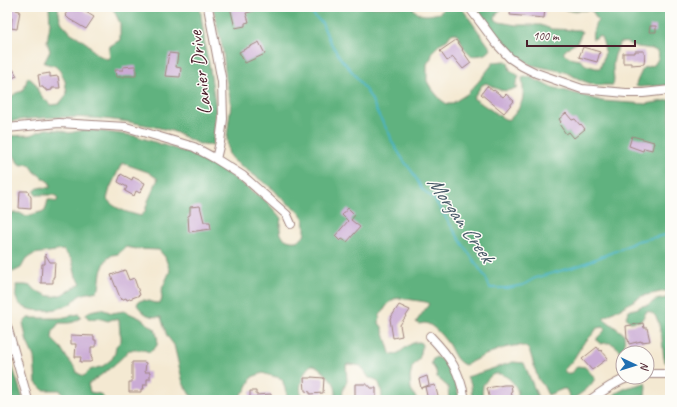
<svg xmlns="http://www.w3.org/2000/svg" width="677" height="407" viewBox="0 0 677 407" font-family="Caveat,sans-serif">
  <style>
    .forest { fill: #61b27f; stroke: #566855; fill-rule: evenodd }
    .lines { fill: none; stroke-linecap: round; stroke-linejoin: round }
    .stream { stroke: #48b4c5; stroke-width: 2 }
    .building { fill: #caabd5 }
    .minor-casing { stroke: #9f847e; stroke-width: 10 }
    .minor { stroke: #fff; stroke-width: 8 }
    .labels { text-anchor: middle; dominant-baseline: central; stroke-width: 3; stroke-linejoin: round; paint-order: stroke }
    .street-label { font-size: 20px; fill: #4a1f2b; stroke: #fdfcf7 }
    .water-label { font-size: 21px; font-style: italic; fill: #495b69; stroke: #fdfcf7 }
  </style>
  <rect width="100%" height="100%" fill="#fdfcf7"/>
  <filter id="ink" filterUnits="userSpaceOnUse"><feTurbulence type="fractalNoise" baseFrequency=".025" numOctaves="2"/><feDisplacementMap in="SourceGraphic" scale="8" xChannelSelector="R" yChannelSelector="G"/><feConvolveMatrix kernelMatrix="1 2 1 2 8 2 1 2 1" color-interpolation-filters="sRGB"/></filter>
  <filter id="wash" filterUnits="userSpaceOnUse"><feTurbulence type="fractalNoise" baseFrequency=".012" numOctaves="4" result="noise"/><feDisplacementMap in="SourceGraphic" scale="16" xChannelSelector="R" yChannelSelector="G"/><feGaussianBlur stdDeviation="0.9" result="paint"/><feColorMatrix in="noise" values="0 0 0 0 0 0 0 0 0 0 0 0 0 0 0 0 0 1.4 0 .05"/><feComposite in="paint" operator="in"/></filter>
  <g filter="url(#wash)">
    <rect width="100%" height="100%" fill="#f4e9d2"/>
    <path class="forest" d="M49,7H59L58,9L60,19L62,23L71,33L78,37L82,40L89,45L96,54L107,59L110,58L109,51L110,46L120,40V23L112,7H200L206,52L209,63L216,110L213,145C210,145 207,146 204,145C194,144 179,132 168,130C118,117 57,113 7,122V96L11,97L16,93L23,91L28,77L36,84L38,91L43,98L51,105L59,104L67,94L65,81L60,71L55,66L44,63L50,51L47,42L50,23Z
      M213,7H412C419,18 428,15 440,13L444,7H461L491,49C487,56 479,55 472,56L464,48L458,35L455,33L451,34L447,40L441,43L433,51L431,58L427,64V81L431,88L441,100L447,104H451L467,94L479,81L494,62L504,61L508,63L510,70L519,76L518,79L515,86L518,87C503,94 499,90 486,83L482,85L473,98L503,118C505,119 507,120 509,119C513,118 521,105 522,101C524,94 523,85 522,78L526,77H530L548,86L602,101L646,104L670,100V290L642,296L603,318L624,334L625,348L630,352H642L643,353H623V365H622L620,350C613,344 611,341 601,344L597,341V338L605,330L603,327L597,328L593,334L583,344L573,360L564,370L566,373C572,374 574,371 577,366L585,367L595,378C591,388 580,394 571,400L566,389H563L548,395L543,385L538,379L530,352C523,334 477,359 465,365C456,362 453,352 449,345C444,338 433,324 425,323C425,323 419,324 419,324L416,322L429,304L426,302L400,298L394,299L388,304L380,315L379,323L382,327L390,353L392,355C401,355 408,341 420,342L422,345L421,353L419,359L412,367L410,378L411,389L417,400H382C382,394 381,383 376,380C375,379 370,378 369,378L361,366L349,364L346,365L347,381L343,390L342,400H334C337,395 336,388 333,382C330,378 317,364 312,365C305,366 295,393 304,397C308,399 314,399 319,400H285L287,395L282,379C276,376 269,376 263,373L252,377L245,391L241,394L240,400H199L196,397L190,395L183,383L174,345L167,336L161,317C148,317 145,315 137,305L138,302C146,296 152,306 161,302L162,298L161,291L170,271L165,257L159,250L137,249L126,247L118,254L112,255L106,260L101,272L99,289L97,291C91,293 83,293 79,296C76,298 74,301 72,303C60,311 24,316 17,300C14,294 17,291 16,285C28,285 29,284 38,292C43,292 46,296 51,296C61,298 73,288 81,283L76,277L72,260L63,250L34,254L26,259L21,268L13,272L7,269V213H20L23,215L27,216L37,213L45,211L48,200H52L55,202L58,200L56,196L53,195H36L34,192C38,186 43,187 50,188V183L35,172L31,166L28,164L22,165L18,163L15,157L7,149V136L30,135L46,129L59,130L69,133L84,130L98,131L136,136L188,153L223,170L267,202L281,218C280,224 279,231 282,236C288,244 305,243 305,231C305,226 305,220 302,216C298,209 290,206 284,200C280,197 277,193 273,189C260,179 246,170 233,160L229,155L228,150L227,138L231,103L226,79L223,51ZM122,163L148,172L158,179L148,201L145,211L141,216C129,213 114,209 107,199L110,188Z
      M476,7H504L497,13L495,19L499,22L516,25H541L551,29L579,30L582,32L577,43L571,45L563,53L573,59L580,60L586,65L596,68H600C605,54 607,51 601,37L598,36L596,38L593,39C591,33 595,29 595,24L598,21L593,12L590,10L572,11L560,8V7H670V85L639,87L636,86C636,81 641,74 643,68L654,65C667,48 650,49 638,47C630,45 629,41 620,43C616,51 613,59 613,68C613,74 615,79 613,85H595L583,81L565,72L531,65L507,49L486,25Z
      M670,297V305C662,310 668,319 668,327C667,331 667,334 666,338L670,342V363L668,364L665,362C663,356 663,347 662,340C662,337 661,334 660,331C659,322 657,313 647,311L641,321L630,322L626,317L628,312L631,310L638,308L641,306L648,305L656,300Z
      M101,309L112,313L124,311L140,318L149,325L155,329C158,340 161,346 149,352L144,350H129C117,364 103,374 88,384L90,392L100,394L106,400H54L64,396L60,390H43L36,383L34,357L27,342L23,323L28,318H60L79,314L81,317C74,324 69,323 59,323L53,331L52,338L54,341L61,348L67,358L76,369L77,373L84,376L90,370L103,366L112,359L115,353L116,346L121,341V336L120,333L119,320L113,319L108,321L98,318L91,319L88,318L86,315C88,310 96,310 101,309Z
      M7,350L23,399V400H7Z
      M436,357C445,359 453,376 456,383C458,389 458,395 459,400H449L448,387L437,377L436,371L431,363L433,359Z
      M513,362L524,363L539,400H515C516,398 518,396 518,394C517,384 505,372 495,374C490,375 486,381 483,385L482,395L475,398L472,396L471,384L467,377Z
      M645,383L646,387L645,396H631L629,400H608L618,392L626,388Z"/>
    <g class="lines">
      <path class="stream" d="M308,7L310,12L322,23L329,40L341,59L355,75L371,98L378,114L390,135L392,142L404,161L413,173L422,189L434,199L462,243L479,268L486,278L490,288H507L523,285L535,278L578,266L623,248L637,241L670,234"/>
    </g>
    <g id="blocks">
      <path class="building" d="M70,7H78L94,17L86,29L69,19L65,15Z
        M230,7H260L261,9L246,13L249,22L245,23V26L235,28Z
        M511,7H536L545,8L544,18L510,15Z
        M7,8L16,9V10L20,11L17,29L11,28L12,18L7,17Z
        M650,26H656V32H649Z
        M456,40L463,49L462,50L471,63L463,69L453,57L447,61L440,51Z
        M259,42L265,54L245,63L239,52Z
        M583,47L600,52L597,62L579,57Z
        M635,51H644V54H645L644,64L631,65V63H623V53H635Z
        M169,53L178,54L176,67L181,68L180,77L165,76Z
        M133,66H136V76H123V77H116L115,70H123V67Z
        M13,69L17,76L7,80V71Z
        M50,73V77L58,76L60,88H52V90L46,91V89H44L43,87H40L38,75Z
        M487,86L493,91L494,90L503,97L506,94L514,101L504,113L481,94Z
        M566,113L572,120L575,119L580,125L581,124L585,129L574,138L569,132L566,134L559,124L561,122L559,119Z
        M632,136L654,142L652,150L644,148L643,151L629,146Z
        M121,174L132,180L133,177L145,183L140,193L136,191L134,196L125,191L127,187L118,182Z
        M20,191H28L29,194L31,197V209L19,208Z
        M200,206L204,222H210L211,229L189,232L188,216L190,215V207Z
        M348,208L355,215L351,220L360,227L347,242L342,239L340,241L335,236L348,221L342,215Z
        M45,254L50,262H55L54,277H53V283H41L42,264H45Z
        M125,270L129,280L134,278L140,295L127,300L126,298L121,300L111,275Z
        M399,305L410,310L400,325L402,336L393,338L390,319Z
        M643,323L644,328H647L650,341L641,342V341L629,344L628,339H627L626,326Z
        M71,335L94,336V340H96V347H91V357L92,358V361L90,362H80L81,357H75L76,344H71Z
        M597,347L600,351L601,350L608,358L592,370L582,359Z
        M132,362H144L146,363L145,372H150V379H147V385H143L144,389H141V392H129V382H132Z
        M427,376L429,385L421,388L419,379Z
        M311,377L324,378L323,393L310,394V392L305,391L304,378H311Z
        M355,384H367V386H370V388H376V399L362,400V398H355Z
        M435,385L439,400H428L425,387Z
        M504,385H511L512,391H511L512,396L508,397V398L499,400H490L487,388Z
        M250,391H256V395L271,394V400H250Z"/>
    </g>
  </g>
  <g filter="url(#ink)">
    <use href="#blocks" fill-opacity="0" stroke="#9f847e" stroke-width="1"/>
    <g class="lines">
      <defs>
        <path id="minor" d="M208,7L222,82L223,119L220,142L216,159
          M469,7L496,43L510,58L522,66L536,73L582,89L626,93H643L670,90
          M7,128L59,123L126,127L194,147L216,159L243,176L287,215L291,224
          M7,326L28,400
          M430,336C450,357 460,371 465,400
          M647,374H670
          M590,400C603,391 615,382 630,377"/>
      </defs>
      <use href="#minor" class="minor-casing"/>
      <use href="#minor" class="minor"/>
    </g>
  </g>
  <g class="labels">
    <g class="street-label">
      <text transform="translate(200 73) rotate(-97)">Lanier Drive</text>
    </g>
    <g class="water-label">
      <text transform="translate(461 219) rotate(55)">Morgan Creek</text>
    </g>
  </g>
  <rect width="677" height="407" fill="none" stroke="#fdfcf7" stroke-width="24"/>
  <g transform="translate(635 365) rotate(94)"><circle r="19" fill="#fdfcf7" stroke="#b5a4a5"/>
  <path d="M0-3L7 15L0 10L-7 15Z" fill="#1f6fb2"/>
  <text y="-6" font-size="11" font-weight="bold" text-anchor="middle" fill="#4a1f2b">N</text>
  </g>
  <path d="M527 40v6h108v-6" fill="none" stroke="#4a1f2b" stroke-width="2"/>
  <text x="533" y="40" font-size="12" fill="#4a1f2b" stroke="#fdfcf7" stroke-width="3" paint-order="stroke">100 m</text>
</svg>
